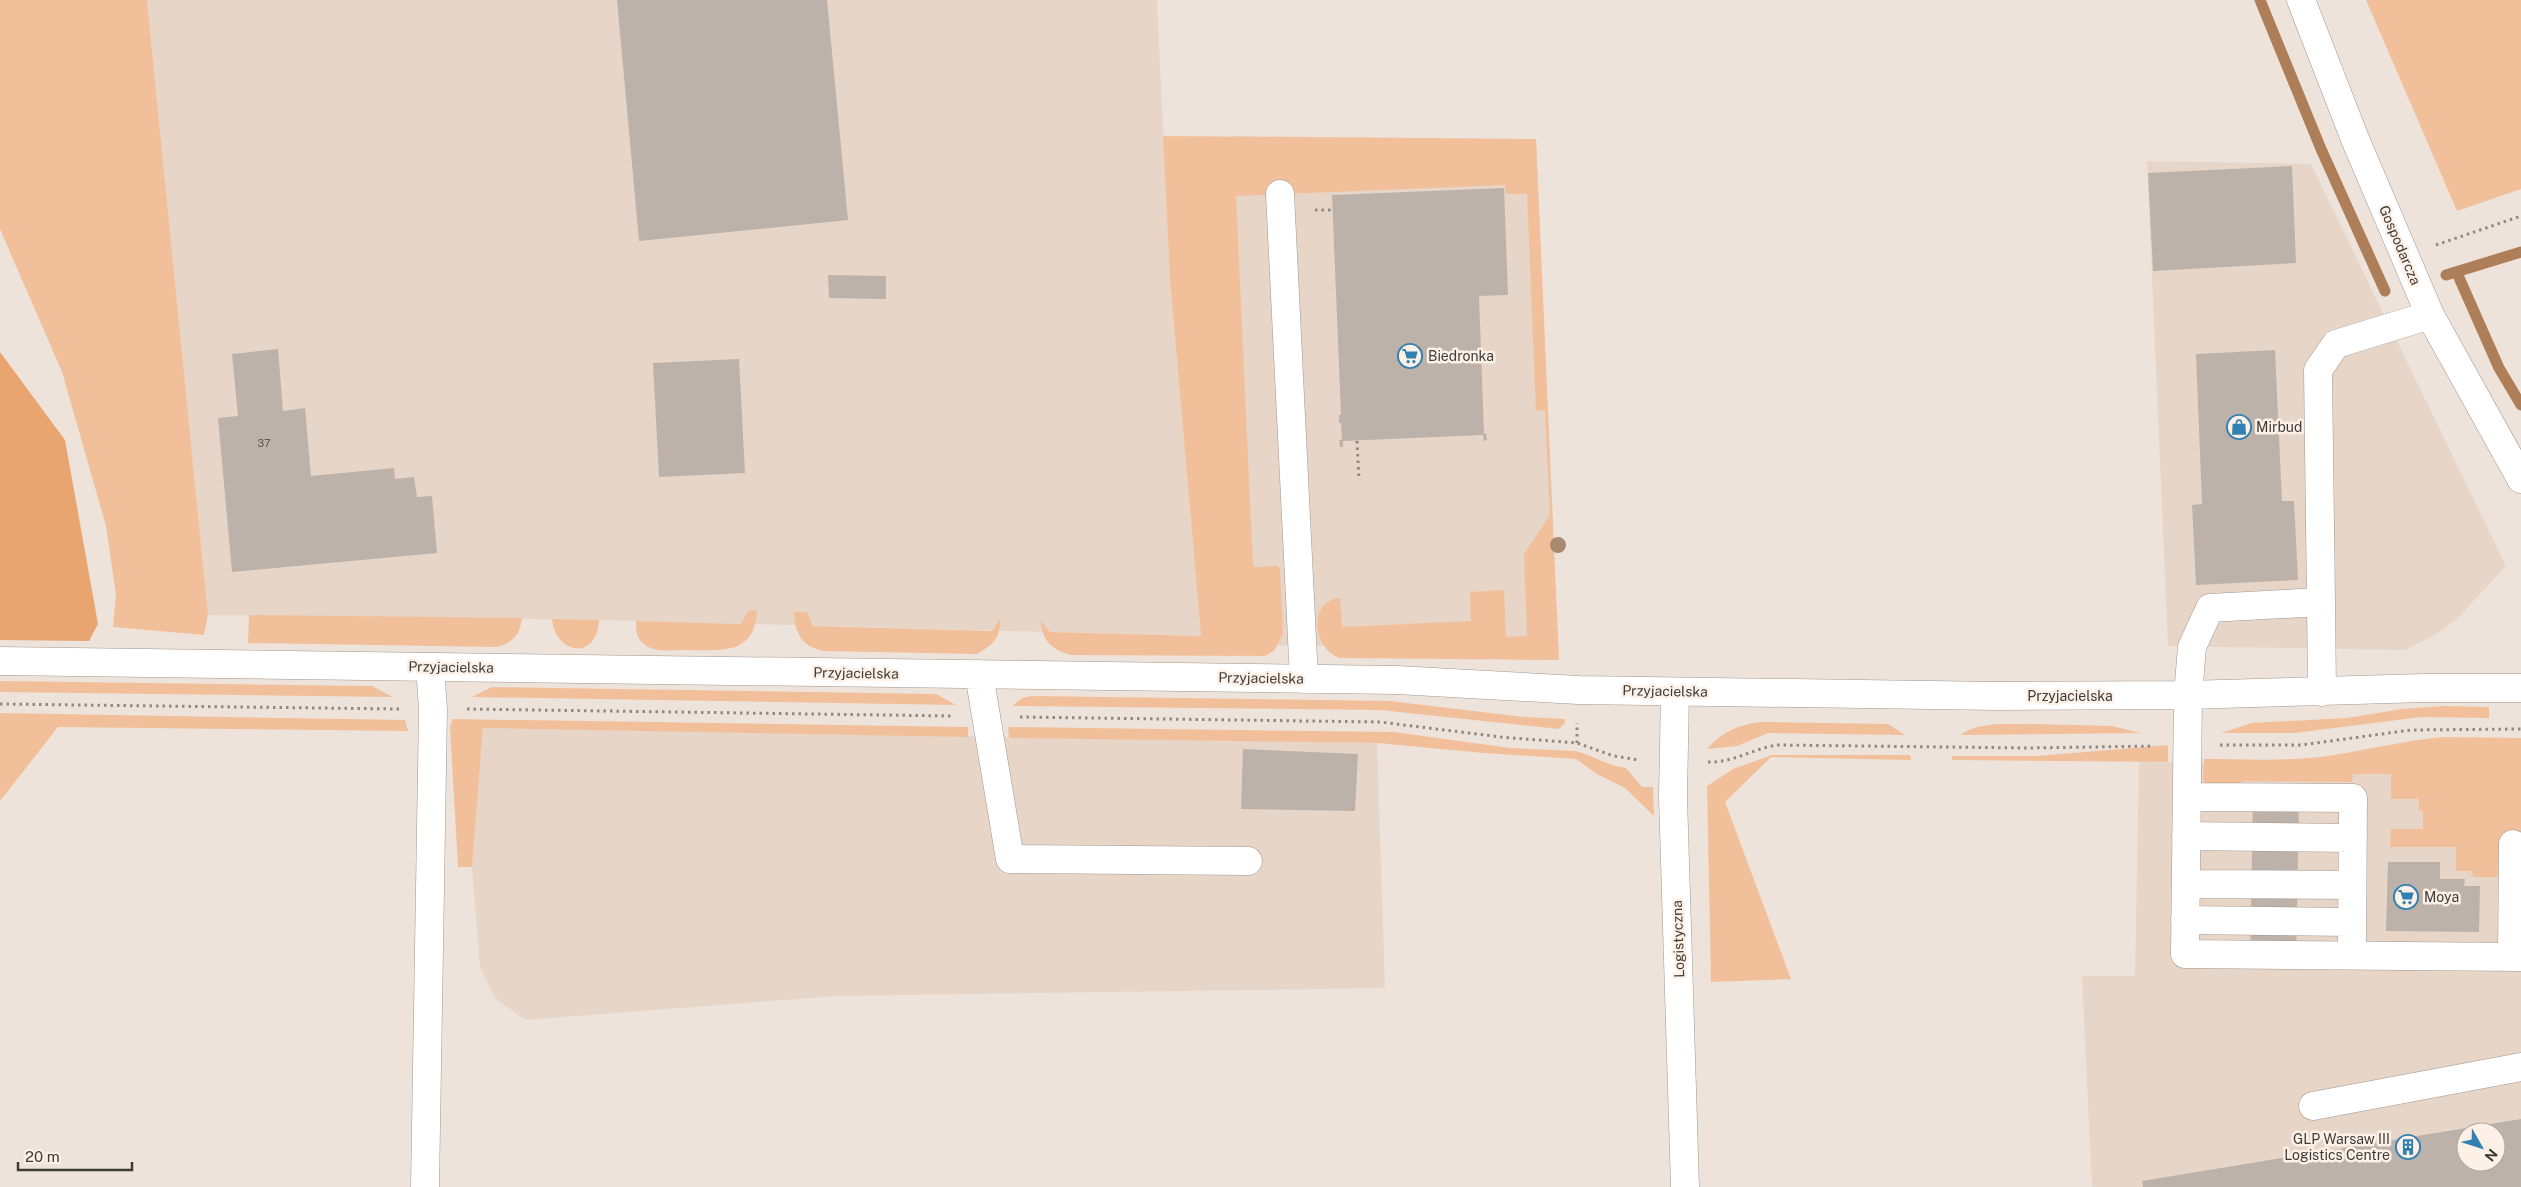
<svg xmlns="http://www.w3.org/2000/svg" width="2521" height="1187" viewBox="0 0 2521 1187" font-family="'Public Sans',sans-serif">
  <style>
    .built { fill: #e7d5c7; fill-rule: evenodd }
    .green { fill: #f1c09a }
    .forest { fill: #e8a570 }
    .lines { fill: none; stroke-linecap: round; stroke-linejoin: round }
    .stream { stroke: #ae7e58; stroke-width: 11 }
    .building { fill: #bdb2aa; fill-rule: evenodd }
    .minor-casing { stroke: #a2978f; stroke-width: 29 }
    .path { stroke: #908982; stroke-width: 3; stroke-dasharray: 2.5 4; stroke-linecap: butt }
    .minor { stroke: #fff; stroke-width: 28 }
    .tree { fill: #a78a70 }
    .labels { text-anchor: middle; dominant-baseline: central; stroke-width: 5; stroke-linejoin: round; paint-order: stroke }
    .number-label { font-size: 11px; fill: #5e5954 }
    .street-label { font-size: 14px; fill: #3f3b37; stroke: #fcf0e7 }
    .poi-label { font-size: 14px; fill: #3f3b37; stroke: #fcf0e7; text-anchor: start }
  </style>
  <rect width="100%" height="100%" fill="#eee3da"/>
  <path class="built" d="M147,0H1157L1170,280L1201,636L599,620L208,615Z
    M1231,136L1536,139L1558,648L1253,645Z
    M2147,161L2311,164L2506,566L2457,619L2433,636L2405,650L2168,646Z
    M483,728L1377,743L1385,988L835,996L525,1020L495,998L480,967L472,867Z
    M2139,762L2360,765L2521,786V1187H2092L2082,976H2135ZM2466,1132H2496V1162H2466Z"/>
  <path class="green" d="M0,0H147L208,615L204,635L113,627L116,595L106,526L62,372L0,229Z
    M2366,0H2521V189L2457,211Z
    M1163,136L1536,139L1559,660L1339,658C1311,647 1309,600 1340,598L1342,627L1471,621L1470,592L1504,590L1506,637L1527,636L1524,554L1550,515L1545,410L1536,411L1527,194H1506L1505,185L1236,196L1253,567L1277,566L1280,569L1283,634L1274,651L1265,656L1071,655C1052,650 1042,641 1041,621L1050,632L1201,636L1170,280Z
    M757,610C755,656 721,650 686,650C673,650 656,653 645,645C636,638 636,631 636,621L741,624L748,611Z
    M794,612H807L813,626L992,631L1000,619C1001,638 992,646 977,654L823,651C801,646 795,633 794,612Z
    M249,615L522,618C520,635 513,643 496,647L248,643Z
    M552,619L599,620C597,662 555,654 552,619Z
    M0,681L372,686L393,697L0,692Z
    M492,687L936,694L956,705L472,697Z
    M1031,696L1390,701L1524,717L1565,719V723L1559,729L1380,710L1012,706L1022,698Z
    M2443,706L2489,707V718L2421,717L2295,733H2221L2252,723L2347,718L2402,709Z
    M0,713L405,720L408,731L58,727L0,801Z
    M453,719L968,727V737L483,728L472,867H458L450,727Z
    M1762,722L1888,724L1905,735L1768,733L1737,746L1707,749C1722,732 1739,724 1762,722Z
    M2036,724L2112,726L2141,733L1960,735C1981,720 2011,725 2036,724Z
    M1008,727L1394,732L1510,748L1575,751C1593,755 1607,766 1626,768L1642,787H1653L1654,816L1625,788L1597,774L1576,759L1484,753L1377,743L1009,738Z
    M2444,737L2521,738V844H2499L2498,877H2473L2472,871H2456V847H2390L2391,829H2423V811L2419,810V799H2391V774H2353L2352,782L2245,781L2231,785L2207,786L2203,779L2204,759C2247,759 2291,762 2334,755C2371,749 2407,740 2444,737Z
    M2168,745V762L1952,760V756H2037Z
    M1772,755H1910L1911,760L1771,757L1725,802L1791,979L1711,982L1707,786L1733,769Z"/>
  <path class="forest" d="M0,352L65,440L98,624L89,641L0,640Z"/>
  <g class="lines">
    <path class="stream" d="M2260,0L2321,149L2385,291
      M2457,273L2499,368L2521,405
      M2446,275L2521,252"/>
  </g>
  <path class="building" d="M617,0H827L848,220L639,241Z
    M2292,166L2296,263L2153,271L2148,173Z
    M1504,188L1508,295L1479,296L1484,434L1486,433L1487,440L1484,441L1483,435L1343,441V447H1340L1339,440H1342L1341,423H1339V415H1341L1332,195Z
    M828,275L886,276V299L829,298Z
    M278,349L283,411L305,408L311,476L394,468L395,479L414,477L417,497L432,496L437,553L232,572L218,418L238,416L232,354Z
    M2275,350L2282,501H2294L2298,580L2196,585L2192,505L2202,504L2196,354Z
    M739,359L745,473L659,477L653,363Z
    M1243,749L1358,754L1355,811L1241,809Z
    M2253,794L2299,795L2296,965L2250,964Z
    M2388,862H2440V879H2465L2464,886H2480L2479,932L2386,931Z
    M2521,1119V1187H2143L2142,1181ZM2466,1132H2496V1162H2466Z"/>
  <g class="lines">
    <defs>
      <path id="minor" d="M2301,0L2355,139L2430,315L2521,479
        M1280,194L1304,679
        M2430,315L2336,344L2318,370L2321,602L2210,608L2192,647L2188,695L2185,954L2521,957
        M2321,602L2322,692
        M0,661L1397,680L1578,690L1998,696L2188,695L2425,688H2521
        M979,674L1010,859L1248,861
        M1675,692L1673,797L1685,1187
        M2187,797L2353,798L2352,955
        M2186,836L2353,838
        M2186,884L2352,885
        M2185,920L2352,922
        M2512,957L2513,844
        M2313,1106L2521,1067
        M425,1187L433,709L430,667"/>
    </defs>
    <use href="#minor" class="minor-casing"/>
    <path class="path" d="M1315,210H1332
      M2436,245L2521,216
      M1357,441L1359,480
      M0,704L399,709
      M467,709L951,716
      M1020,717L1380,722L1501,737L1577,743L1614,756L1639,760
      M1577,743V723
      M2220,745H2301L2411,730L2521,729
      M1708,762C1733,763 1754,748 1778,745L2029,748L2154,746"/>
    <use href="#minor" class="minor"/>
  </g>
  <circle class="tree" cx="1558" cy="545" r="8"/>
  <defs>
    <symbol id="supermarket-ring" viewBox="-11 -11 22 22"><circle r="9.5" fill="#fcf0e7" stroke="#3081b2" stroke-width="1.5"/><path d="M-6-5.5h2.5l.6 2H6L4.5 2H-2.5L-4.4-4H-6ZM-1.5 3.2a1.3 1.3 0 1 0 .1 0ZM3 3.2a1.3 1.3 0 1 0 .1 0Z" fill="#3081b2"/></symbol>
    <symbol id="shop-ring" viewBox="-11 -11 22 22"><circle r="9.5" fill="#fcf0e7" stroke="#3081b2" stroke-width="1.5"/><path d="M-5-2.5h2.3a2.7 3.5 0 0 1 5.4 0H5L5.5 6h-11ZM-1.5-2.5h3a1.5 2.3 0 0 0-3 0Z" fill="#3081b2"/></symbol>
    <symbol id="building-ring" viewBox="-11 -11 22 22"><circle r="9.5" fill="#fcf0e7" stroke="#3081b2" stroke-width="1.5"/><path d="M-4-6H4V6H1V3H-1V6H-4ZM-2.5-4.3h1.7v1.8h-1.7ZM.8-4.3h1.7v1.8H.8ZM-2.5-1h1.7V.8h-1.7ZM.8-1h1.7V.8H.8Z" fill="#3081b2"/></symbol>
  </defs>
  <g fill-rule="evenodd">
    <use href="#supermarket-ring" x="1396" y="342" width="28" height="28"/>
    <use href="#shop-ring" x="2225" y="413" width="28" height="28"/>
    <use href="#supermarket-ring" x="2392" y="883" width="28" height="28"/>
    <use href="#building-ring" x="2394" y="1133" width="28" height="28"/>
  </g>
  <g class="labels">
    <g class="number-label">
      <text x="264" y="443">37</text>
    </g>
    <g class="street-label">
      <text transform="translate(2400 245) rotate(67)">Gospodarcza</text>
      <text transform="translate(451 667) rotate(1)">Przyjacielska</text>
      <text transform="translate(856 673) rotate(1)">Przyjacielska</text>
      <text transform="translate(1261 678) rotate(1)">Przyjacielska</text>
      <text transform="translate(1665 691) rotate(1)">Przyjacielska</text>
      <text x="2070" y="696">Przyjacielska</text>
      <text transform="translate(1678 939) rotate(-92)">Logistyczna</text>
    </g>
    <g class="poi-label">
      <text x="1428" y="356">Biedronka</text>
      <text x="2256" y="427">Mirbud</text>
      <text x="2424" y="897">Moya</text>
      <text x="2390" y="1139" text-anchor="end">GLP Warsaw III<tspan x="2390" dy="16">Logistics Centre</tspan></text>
    </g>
  </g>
  <g transform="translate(2481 1147) rotate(129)"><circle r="24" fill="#fcf0e7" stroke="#b0a8a1"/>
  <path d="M0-4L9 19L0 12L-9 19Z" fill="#3081b2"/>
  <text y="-8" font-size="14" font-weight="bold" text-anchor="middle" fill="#3f3b37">N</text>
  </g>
  <path d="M18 1162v8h114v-8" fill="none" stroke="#3f3b37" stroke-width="2.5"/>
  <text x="25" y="1162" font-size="15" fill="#3f3b37" stroke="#fcf0e7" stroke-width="4" paint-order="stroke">20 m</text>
</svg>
